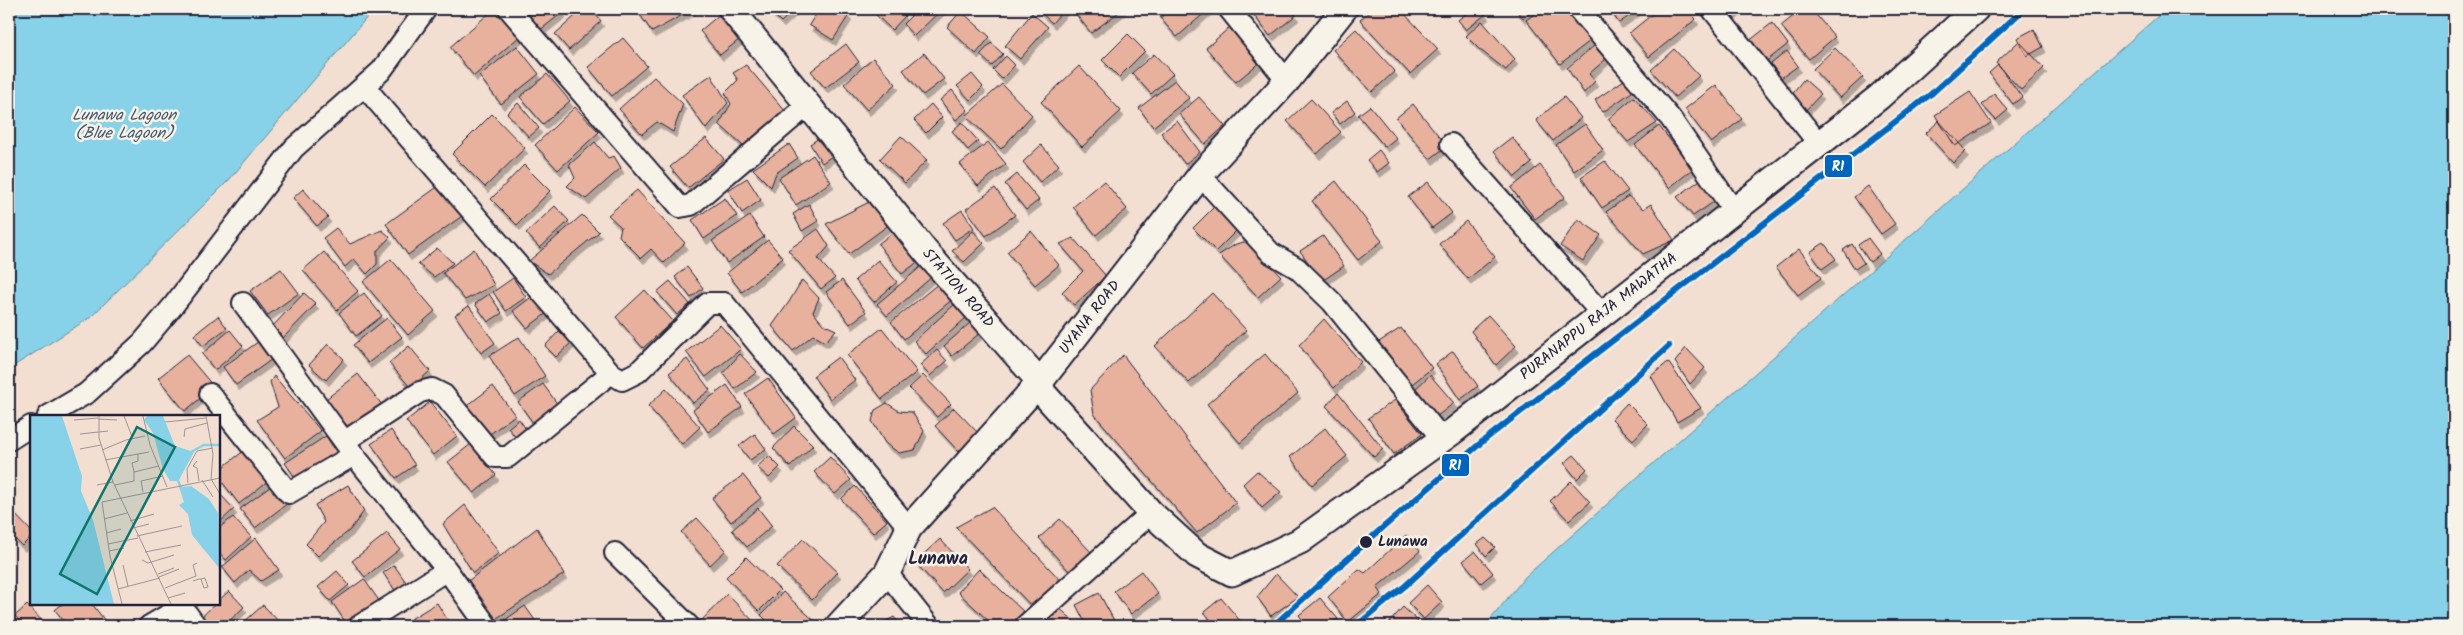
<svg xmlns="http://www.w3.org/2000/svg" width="2463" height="635" viewBox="0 0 2463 635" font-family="Kalam,sans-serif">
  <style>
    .water { fill: #87d2e8; stroke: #5f8ca3 }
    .building { fill: #e8b19d; stroke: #22223b; filter: url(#shadow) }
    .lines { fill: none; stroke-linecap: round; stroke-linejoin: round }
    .minor-casing { stroke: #22223b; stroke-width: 24 }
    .tertiary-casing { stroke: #22223b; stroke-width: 29 }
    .minor { stroke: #f7f3e8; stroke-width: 20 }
    .tertiary { stroke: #f7f3e8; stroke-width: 25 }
    .rail-1-casing { stroke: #f7f3e8; stroke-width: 10 }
    .rail-1 { stroke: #0065bd; stroke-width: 6 }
    .stop-dot { fill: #22223b; stroke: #f7f3e8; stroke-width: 2 }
    .labels { text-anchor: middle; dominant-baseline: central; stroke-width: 5; stroke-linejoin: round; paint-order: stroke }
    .street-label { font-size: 15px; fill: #22223b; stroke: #f7f3e8 }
    .stop-label { font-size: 15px; font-weight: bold; fill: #22223b; stroke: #f7f3e8; text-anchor: start }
    .water-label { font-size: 16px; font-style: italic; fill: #40576f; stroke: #f7f3e8 }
    .quarter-label { font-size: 18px; font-weight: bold; fill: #22223b; stroke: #f7f3e8 }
    .inset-river { fill: none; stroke: #87d2e8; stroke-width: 2.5 }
    .inset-road { fill: none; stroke: #9f9396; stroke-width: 1 }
    .view { fill: #0f766e; fill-opacity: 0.15; stroke: #0f766e; stroke-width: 2.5 }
    .inset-edge { fill: none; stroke: #22223b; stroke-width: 2.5 }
    .line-badge { stroke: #f7f3e8; stroke-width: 2 }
    .badge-label { font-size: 14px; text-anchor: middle; font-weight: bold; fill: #fff }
  </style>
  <defs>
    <filter id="shadow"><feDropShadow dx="3" dy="5.5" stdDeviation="0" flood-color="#0004"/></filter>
  </defs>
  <rect width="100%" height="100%" fill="#f2dfd2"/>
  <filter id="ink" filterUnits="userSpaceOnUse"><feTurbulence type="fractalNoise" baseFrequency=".02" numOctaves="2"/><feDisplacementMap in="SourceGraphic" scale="10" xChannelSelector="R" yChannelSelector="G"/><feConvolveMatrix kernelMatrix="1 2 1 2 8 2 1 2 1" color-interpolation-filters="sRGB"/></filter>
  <g filter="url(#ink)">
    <path class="water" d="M9,9H374L229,180L91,317L9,369Z
      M2166,9H2454V626H1485L1525,577Z"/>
    <path class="building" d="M494,9H497L520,36L474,76L450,47Z
      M522,9H560L563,12L539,31Z
      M583,9H591L601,21L569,50L555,34Z
      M636,9H693L652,32Z
      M768,9H795L781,22Z
      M819,9H840L849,15L833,40L809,25Z
      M881,9H898L905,16L892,30L875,14Z
      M907,9H942L914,36L903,24L911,16Z
      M1037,9H1065L1052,23Z
      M1081,9H1123L1091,33L1075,13Z
      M1171,9H1209L1177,37L1160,18Z
      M1252,9H1291L1296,15L1270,36L1250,10Z
      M1372,9H1400L1438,49L1410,74L1360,20Z
      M1472,9H1482L1486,14L1466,30L1458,20Z
      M1515,9H1536L1523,18Z
      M1542,9H1567L1590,41L1560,64L1526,20Z
      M1609,9H1639L1619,23Z
      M1659,9H1687L1696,19L1649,57L1629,33Z
      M1723,9H1739L1730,17Z
      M1802,9H1811L1835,37L1809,59L1781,26Z
      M961,11L990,37L976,54L947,27Z
      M1032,13L1048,27L1020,59L1005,46Z
      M720,14L740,39L720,55L700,31Z
      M1482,21L1515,59L1506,70L1479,49L1466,36Z
      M1772,23L1788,44L1764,63L1748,42Z
      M1230,27L1260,62L1236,82L1206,48Z
      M1356,29L1395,71L1372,92L1333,50Z
      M2034,29L2043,47L2027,56L2017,38Z
      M1128,34L1145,51L1119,77L1102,60Z
      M623,38L647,66L612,96L588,67Z
      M2019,41L2044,68L2021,90L1996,63Z
      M991,43L1003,54L992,66L980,55Z
      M846,44L859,62L825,88L811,71Z
      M517,46L539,74L501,104L479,76Z
      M1594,46L1606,59L1589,74L1595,81L1584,93L1567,68Z
      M1835,48L1863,77L1840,98L1813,69Z
      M1674,49L1699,76L1675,97L1651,70Z
      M1787,51L1798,66L1781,78L1771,64Z
      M924,53L944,79L923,95L903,70Z
      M1154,54L1173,74L1151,94L1132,73Z
      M1006,56L1015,65L1002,79L993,70Z
      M873,58L896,84L867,110L844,84Z
      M746,65L786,112L743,146L719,124L731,104L725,93L738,80L733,73Z
      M1998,65L2022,97L2013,104L1989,73Z
      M1079,66L1121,111L1082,147L1041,102Z
      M547,74L570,101L543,124L520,97Z
      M972,74L983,87L970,100L957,86Z
      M711,75L728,103L706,129L682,95Z
      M654,77L683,104L673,132L657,122L642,134L619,109Z
      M1804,79L1821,94L1805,111L1789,97Z
      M1175,80L1189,98L1153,127L1139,108Z
      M1624,80L1632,92L1603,112L1595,100Z
      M1002,84L1032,115L1001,149L966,116Z
      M1716,85L1742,119L1711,143L1685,109Z
      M952,90L968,110L956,120L940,100Z
      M1970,92L1991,123L1955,146L1935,115Z
      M1994,94L2008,110L1996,120L1982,105Z
      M1199,97L1225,126L1205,144L1179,114Z
      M1564,97L1581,118L1553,141L1536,120Z
      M1634,97L1657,123L1628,142L1608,119Z
      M1311,99L1341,132L1317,154L1287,121Z
      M1347,101L1355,112L1340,124L1331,113Z
      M518,103L539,128L529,137L507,113Z
      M931,104L942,117L926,133L914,120Z
      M1413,104L1447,146L1430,159L1396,118Z
      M1370,106L1396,138L1385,147L1358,115Z
      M575,107L599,132L558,170L535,145Z
      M492,114L525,148L485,187L452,154Z
      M1177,121L1200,152L1185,164L1161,133Z
      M1939,121L1966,151L1953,163L1926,133Z
      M962,122L978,141L968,150L952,131Z
      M1585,124L1603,150L1574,171L1556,145Z
      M1659,126L1693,169L1669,188L1635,145Z
      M823,135L835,154L822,163L810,144Z
      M901,136L927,160L905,183L880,159Z
      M1512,137L1532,163L1515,177L1494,151Z
      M706,138L724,159L688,188L670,167Z
      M595,142L608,158L614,156L621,168L586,199L567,186L575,178L569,165Z
      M988,142L1006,164L978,186L960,164Z
      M789,144L798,158L776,173L771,187L753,169Z
      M1041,145L1059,165L1040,182L1023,162Z
      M1379,150L1389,163L1377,172L1367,160Z
      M813,155L831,182L796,205L779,178Z
      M1605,161L1628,191L1602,208L1581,177Z
      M524,165L550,191L517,225L491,199Z
      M1540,165L1565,197L1535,219L1511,188Z
      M1017,174L1039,200L1026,210L1005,184Z
      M747,178L761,200L742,213L728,190Z
      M1700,180L1715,201L1693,216L1677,197Z
      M1104,181L1127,209L1096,235L1073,207Z
      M1336,181L1382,241L1358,260L1312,201Z
      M1428,182L1452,213L1432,228L1408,197Z
      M440,185L462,216L408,255L386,224Z
      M1868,186L1895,224L1881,234L1854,197Z
      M995,188L1015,215L986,236L966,209Z
      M303,189L328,217L317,226L293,198Z
      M637,190L685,243L664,263L651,249L641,258L619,236L621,227L608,215Z
      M1628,196L1643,209L1651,204L1674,240L1643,254L1606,212Z
      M725,198L737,216L704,239L692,220Z
      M873,200L890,224L849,254L826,224Z
      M809,204L818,221L802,231L793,214Z
      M1217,204L1240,227L1216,251L1193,228Z
      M555,206L569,221L540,248L526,233Z
      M962,210L974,228L955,240L943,223Z
      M582,215L599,232L548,274L529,261Z
      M750,216L764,237L727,263L712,241Z
      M1578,219L1601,235L1583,261L1560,246Z
      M1466,221L1495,257L1468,279L1439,244Z
      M336,228L350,244L382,230L390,237L377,251V264L367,274L354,259L345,267L323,238Z
      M818,229L829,246L818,259L835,278L821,289L788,250Z
      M896,230L920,260L902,274L878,244Z
      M973,231L984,243L964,262L952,251Z
      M1031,231L1059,265L1035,285L1007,252Z
      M1323,236L1344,266L1322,281L1300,251Z
      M1073,238L1106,276L1074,305L1062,292L1083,271L1060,244Z
      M1868,238L1880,254L1870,262L1858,245Z
      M768,240L783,258L742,292L727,273Z
      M1248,241L1281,276L1258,297L1219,255L1236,244Z
      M1824,243L1836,259L1822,269L1810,252Z
      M1852,244L1864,263L1855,269L1843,250Z
      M437,248L453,263L434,277L418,264Z
      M474,249L494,285L465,300L443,273Z
      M1799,249L1821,278L1798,295L1776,267Z
      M324,252L358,291L337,310L303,270Z
      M391,259L435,311L408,335L363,282Z
      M878,260L897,282L874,302L855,280Z
      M924,264L934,275L887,316L877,304Z
      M687,267L703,288L691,298L675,277Z
      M281,269L299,293L268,315L250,291Z
      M513,278L526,297L506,311L493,292Z
      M802,280L819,298L813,312L823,324L836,330L825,342L813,335L793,351L772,326L789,302Z
      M842,280L866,312L850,324L826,292Z
      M670,281L690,304L677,315L657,292Z
      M939,283L953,299L904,339L891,322Z
      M645,290L673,321L643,348L616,317Z
      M304,293L316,304L282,339L271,328Z
      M364,293L382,316L356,336L339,313Z
      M1212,293L1246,330L1189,383L1155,346Z
      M489,294L502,313L488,322L475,304Z
      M534,295L547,313L527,328L513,311Z
      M955,304L967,317L926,354L914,341Z
      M469,306L495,343L481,353L455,315Z
      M1488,315L1516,346L1496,365L1471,331Z
      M218,316L227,328L203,346L194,335Z
      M387,318L402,337L368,363L353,345Z
      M1324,319L1361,362L1334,388L1299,345Z
      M971,322L980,333L952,356L944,346Z
      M720,325L741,349L706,377L686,352Z
      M882,328L917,372L882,399L847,355Z
      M1401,328L1432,368L1407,388L1374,345Z
      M230,330L243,346L215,370L202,354Z
      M559,331L571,343L556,357L545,346Z
      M519,337L545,376L515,396L489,356Z
      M262,339L275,357L236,385L223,367Z
      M328,344L344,359L326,380L309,365Z
      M409,346L430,371L411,388L389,363Z
      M1686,348L1705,368L1690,384L1675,362Z
      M937,350L947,361L930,376L920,365Z
      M1453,351L1478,386L1460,400L1436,364Z
      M740,354L757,372L735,389L723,373Z
      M1265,354L1298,393L1240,443L1207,404Z
      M187,355L214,387L185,411L158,378Z
      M1123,355L1236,503L1197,533L1094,414L1090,390Z
      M838,357L855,380L830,399L813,376Z
      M687,359L710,390L693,403L669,373Z
      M1668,362L1701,408L1677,422L1651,376Z
      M358,374L383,406L351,431L326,399Z
      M923,375L951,404L937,417L909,388Z
      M1430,375L1454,403L1432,420L1411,393Z
      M274,376L321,431L285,458L257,420L278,407L270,382Z
      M768,378L796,418L774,434L745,394Z
      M543,384L561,409L536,427L518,402Z
      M727,385L742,407L708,432L693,410Z
      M493,386L515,415L486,437L464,408Z
      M666,389L700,427L682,444L648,406Z
      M1338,393L1383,449L1374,457L1326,406Z
      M1395,400L1422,434L1394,454L1368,418Z
      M430,402L457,436L433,455L406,421Z
      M887,403L899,411L912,412L924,431L915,450L899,453L885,443L872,421L875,410Z
      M1627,403L1648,424L1633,440L1612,419Z
      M954,408L979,434L959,452L935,426Z
      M519,419L528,432L518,440L508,428Z
      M794,426L813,445L790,467L773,448Z
      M1325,428L1347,456L1312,485L1290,457Z
      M391,430L415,465L396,478L371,444Z
      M755,434L766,449L750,460L739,446Z
      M326,436L339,456L299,483L285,463Z
      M471,444L496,475L474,493L448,462Z
      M245,450L269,480L239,504L219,478V470Z
      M1574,455L1587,469L1577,479L1564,463Z
      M769,456L780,467L769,478L757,467Z
      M830,457L851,480L835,494L814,472Z
      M1257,471L1281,492L1262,508L1243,484Z
      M743,475L761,498L731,522L712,498Z
      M1571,481L1590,502L1569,521L1550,501Z
      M274,484L288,503L255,528L240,509Z
      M348,485L364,511L350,530L318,556L306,544L324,522L315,505Z
      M855,486L887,521L873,533L841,499Z
      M219,493L234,509L219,523Z
      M465,505L499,553L473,573L443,524Z
      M992,507L1064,584L1036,611L956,527Z
      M758,508L772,526L747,547L732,530Z
      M12,511L31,531V537L22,546L9,533V513Z
      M233,517L251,537L226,560L219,552V528Z
      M697,518L726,550L710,565L681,532Z
      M1060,519L1091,552L1070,572L1039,538Z
      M537,528L564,574L494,620L468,581Z
      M387,533L400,549L365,577L352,561Z
      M1406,535L1420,551L1377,587L1382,594L1348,622L1328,597L1359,569L1365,573Z
      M256,538L279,570L261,581L249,570L235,583L222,567Z
      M1485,538L1495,547L1486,556L1477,544Z
      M803,539L838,572L812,600L777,566Z
      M940,539L968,569L943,593L915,562Z
      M1475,551L1493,573L1481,583L1463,561Z
      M746,557L780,590L759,611L726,577Z
      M394,565L408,585L397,593L383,573Z
      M979,569L1028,616L1018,626H994L958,592Z
      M337,571L349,585L330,601L318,587Z
      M1141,571L1158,594L1131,614L1114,591Z
      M1276,574L1298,597L1271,616L1257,597Z
      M364,579L382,605L348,626L332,602Z
      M1427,585L1442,602L1424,619L1408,603Z
      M229,591L244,607L224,626H198L195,623L215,604H219V600Z
      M783,592L819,625L818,626H772L761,615Z
      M1099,593L1117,626H1087L1076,605Z
      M727,594L758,626H707L701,621Z
      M1221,598L1242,623L1238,626H1216L1204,612Z
      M1320,598L1338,619L1328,626H1307L1299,615Z
      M437,603L450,624L446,626H413L409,620Z
      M62,604H92L106,622L102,626H68L55,610Z
      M1055,604L1079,626H1029Z
      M27,605L47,626H25L15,616Z
      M263,605L283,626H246L243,623Z
      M525,606L539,626H509L505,620Z
      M1403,607L1418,621L1412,626H1390L1388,624Z
      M894,617L901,626H877Z"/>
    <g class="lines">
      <defs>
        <path id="minor" d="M509,9L680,207L691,205L809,104
          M1229,9L1287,81
          M1578,9L1671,119L1734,211
          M1712,9L1819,144
          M364,86L611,373L622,380L638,372L708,303H724L909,528
          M1451,144L1602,314
          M1203,172L1201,176L1271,253L1297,268L1332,302L1442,439
          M243,303L354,455L447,570L487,626
          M210,394L289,493L354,455
          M48,416L87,393L142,343L173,306L294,148L381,71L426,9
          M9,440L31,426
          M345,441L420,392L432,389L444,395L495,457H508L611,373
          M615,553L689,626
          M887,573L929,626
          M180,604L196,626
          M149,626L183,606
          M359,626L447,570
          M1025,626L1151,513"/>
        <g id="tertiary">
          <path id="s1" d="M731,9L926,252L1040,382L1043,393L1151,513L1197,555L1232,573L1300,541L1452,432L1879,97L1976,9"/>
          <path id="s2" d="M838,626L887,573L909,528L1040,382L1203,172L1287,81L1344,9"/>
        </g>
      </defs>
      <use href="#minor" class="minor-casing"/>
      <use href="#tertiary" class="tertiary-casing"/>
      <use href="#minor" class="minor"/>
      <use href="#tertiary" class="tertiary"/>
      <defs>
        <path id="rail-1" d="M1273,626L1372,537L1483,441L1931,94L2024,9
          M1356,626L1405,586L1669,346"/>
      </defs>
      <use href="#rail-1" class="rail-1-casing"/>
      <use href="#rail-1" class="rail-1"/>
    </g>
  </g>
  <circle class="stop-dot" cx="1366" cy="542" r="7"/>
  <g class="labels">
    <g class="street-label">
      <text stroke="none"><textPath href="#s1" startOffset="360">STATION ROAD</textPath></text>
      <text stroke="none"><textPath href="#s1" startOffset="1208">PURANAPPU RAJA MAWATHA</textPath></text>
      <text stroke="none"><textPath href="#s2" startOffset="400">UYANA ROAD</textPath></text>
    </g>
    <g class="stop-label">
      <text x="1378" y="542">Lunawa</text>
    </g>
    <g class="water-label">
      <text x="124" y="115">Lunawa Lagoon<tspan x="124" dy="18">(Blue Lagoon)</tspan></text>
    </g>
    <g class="quarter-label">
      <text x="938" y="559">Lunawa</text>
    </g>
  </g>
  <g transform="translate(30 415)">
    <rect width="190" height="190" fill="#f2dfd2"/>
    <path d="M0,1H32L52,61L51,76L63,105L84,189H0ZM117,1H133L145,31L164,37L149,65L152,72L161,71L179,84L188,98L190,154L162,120L158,99L149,90L154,87L147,66H140L133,54L123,18L114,5Z" fill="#87d2e8"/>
    <path class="inset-river" d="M161,37L174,30H190"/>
    <path class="inset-road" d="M69,1V23L83,67L141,189M94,1L103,24M113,1L120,30L137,72M176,1L183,39L181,64L190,79M68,4L87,5M44,5L68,3M135,7L176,3M50,19L78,16M154,22L155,14L177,8M50,34L71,30M72,35L96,25L115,21M75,45L119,37M167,46L163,51L167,53L169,66M104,57L102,48L108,46V39M172,65L183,82M158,68L157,54L167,36L183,33M67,70L83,67M85,70L104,66V57L129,51M113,77L111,66L133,61M74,104L97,98M100,106L124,99M103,113L119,109M76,118L91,114M107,121L152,111M78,129L108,123M79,136L94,133M115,137L151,130M112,145L118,148L144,140M93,150L98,171M128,159L144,153M129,162L149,154M163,166L169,164H171L175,163L178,172L174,173L171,164M135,173L166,161L163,150L167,148M88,174L130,163M138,183L155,178M92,189L80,141L72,87L190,63"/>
    <path class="view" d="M107,12L145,32L67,179L30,159Z"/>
    <rect width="190" height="190" class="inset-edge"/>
  </g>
  <g class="line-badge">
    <rect x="1824" y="154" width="29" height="24" rx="5" fill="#0065bd"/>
    <rect x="1441" y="453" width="29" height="24" rx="5" fill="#0065bd"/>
  </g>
  <g class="badge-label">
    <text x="1838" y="171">R1</text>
    <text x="1455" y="470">R1</text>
  </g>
  <rect width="2463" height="635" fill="none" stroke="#f7f3e8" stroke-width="30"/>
  <rect x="15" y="15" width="2433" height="605" fill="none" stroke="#22223b" stroke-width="2" filter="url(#ink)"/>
</svg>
